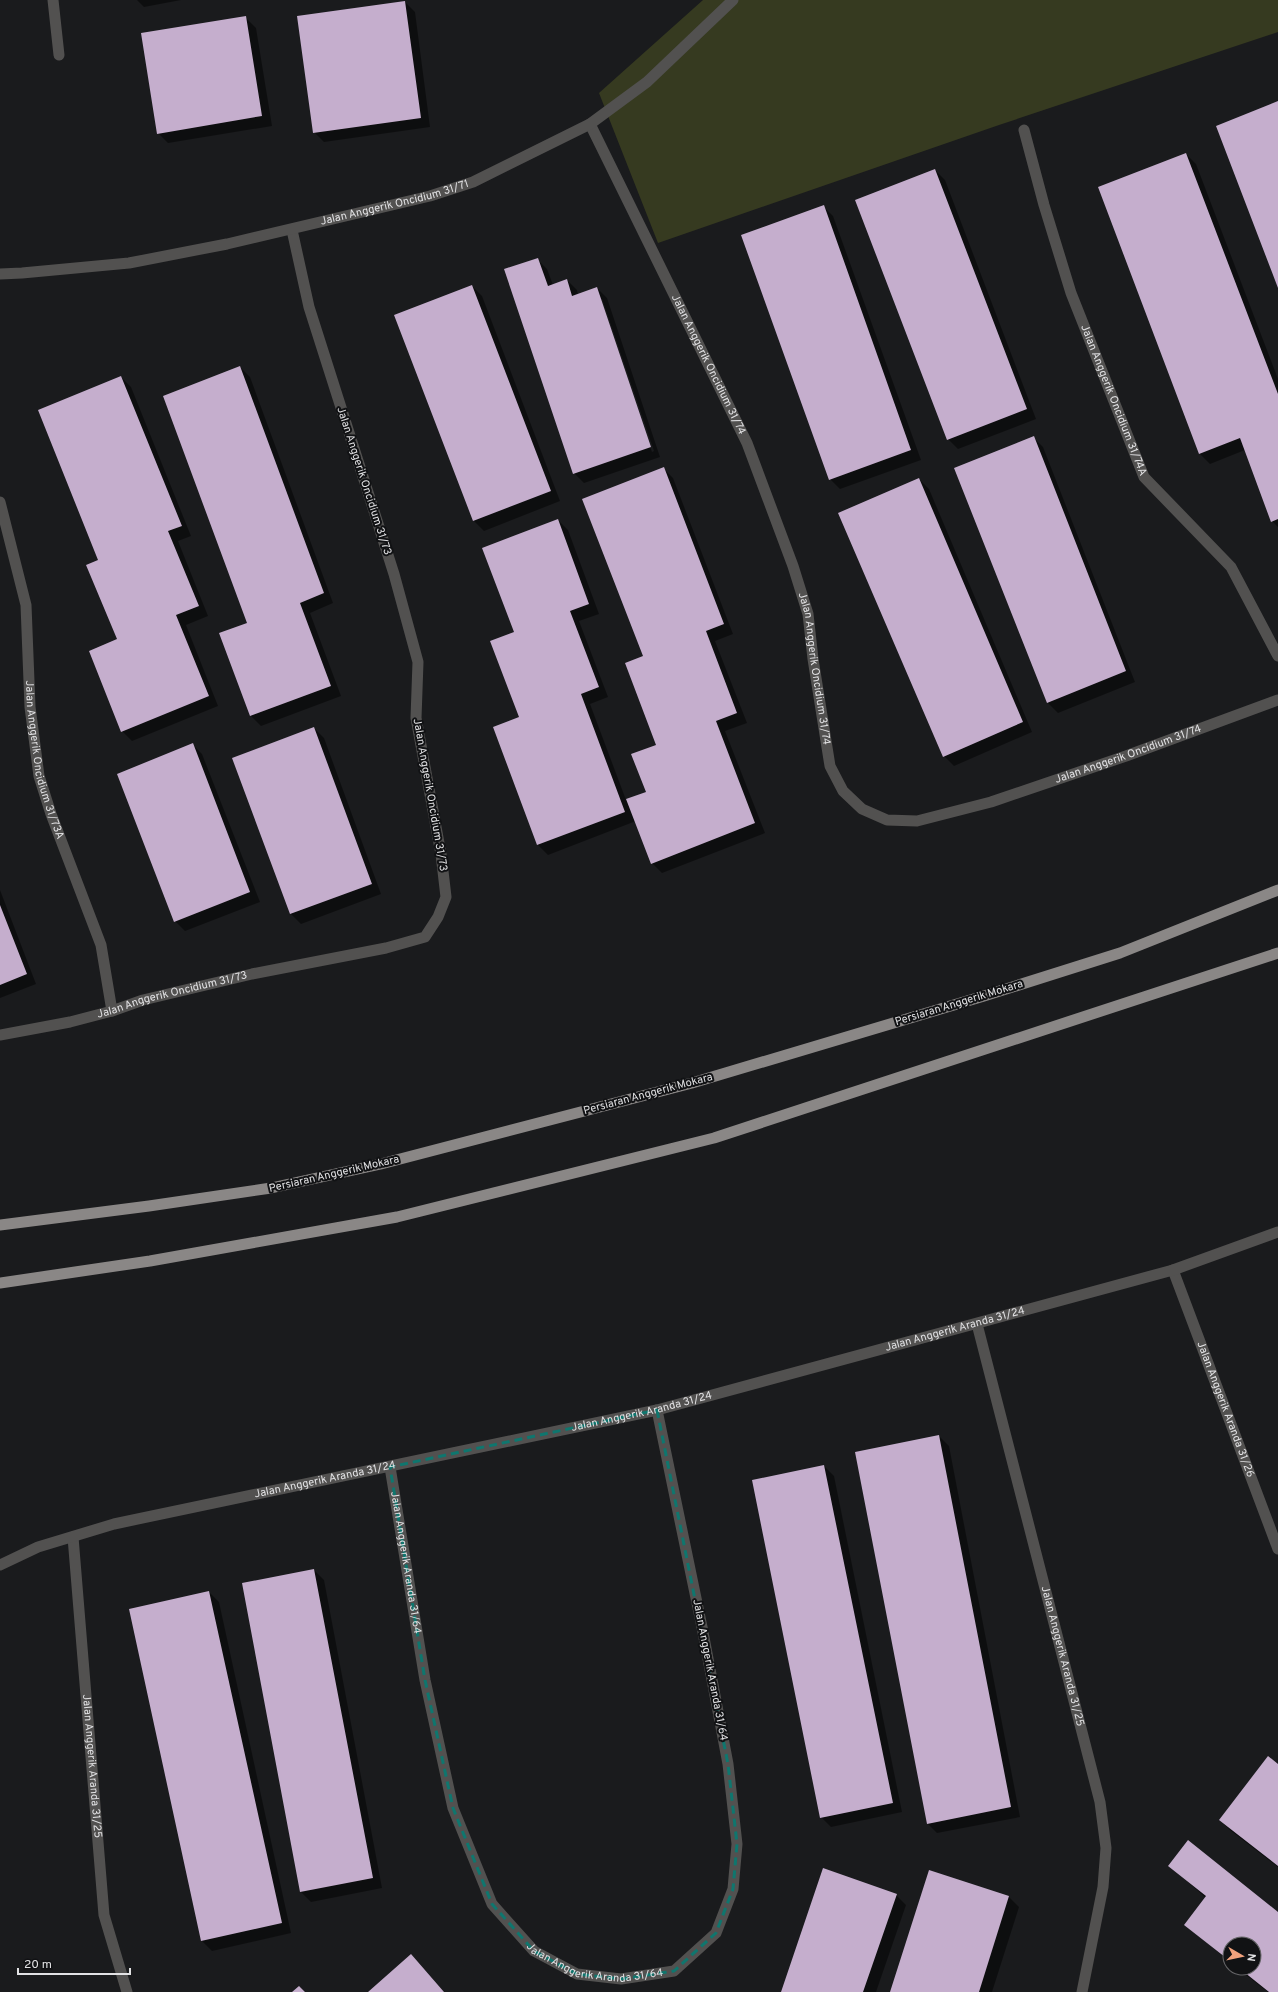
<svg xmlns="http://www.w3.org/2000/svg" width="1278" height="1992" viewBox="0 0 1278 1992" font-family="Overpass,sans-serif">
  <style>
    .green { fill: #363a20 }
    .shadow { fill: #0007; fill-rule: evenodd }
    .building { fill: #c5aecd }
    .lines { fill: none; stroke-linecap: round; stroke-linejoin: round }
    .minor { stroke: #525150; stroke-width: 11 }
    .tertiary { stroke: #525150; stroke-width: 11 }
    .primary { stroke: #8a8786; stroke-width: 11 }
    .marked { fill: none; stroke: #0f766e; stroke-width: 3; stroke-dasharray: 8 5; stroke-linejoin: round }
    .labels { text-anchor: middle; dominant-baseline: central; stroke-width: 4; stroke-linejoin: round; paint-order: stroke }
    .street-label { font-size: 11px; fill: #e2e2e4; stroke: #111214 }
  </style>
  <rect width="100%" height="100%" fill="#1a1b1d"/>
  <path class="green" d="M703,0H1278V32L999,125L658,243L599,93Z"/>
  <path class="shadow" d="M137,0H181L144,7Z
    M405,2L415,12L430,127L324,142L314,132Z
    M246,18L256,28L272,126L168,143L158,133Z
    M1186,154L1196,164L1278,379V527L1272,521L1245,450L1210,464L1200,454L1099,188Z
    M935,170L945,180L1036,419L958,449L948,439Z
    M823,206L833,216L921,460L840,489L830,479Z
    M537,259L547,269L553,285L567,280L577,290L578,295L597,288L607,298L660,457L584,483L574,473ZM600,299H602L654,451L652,452Z
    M472,286L482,296L560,501L484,531L474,521L396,316Z
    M240,367L250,377L333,603L310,613L341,696L261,726L251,716Z
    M121,377L131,387L191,536L178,541L208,616L186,625L218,706L132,741L122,731L118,640L100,561Z
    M1033,437L1043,447L1135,682L1058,713L1048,703Z
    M663,468L673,478L733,634L715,641L747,723L725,731L765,833L662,873L652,863L636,821L548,855L538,845L494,728L520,718L515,633L558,520L568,530L599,614L579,621L608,697L590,704L626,800L647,792L658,745L644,656Z
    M919,479L929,489L1032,732L954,766L944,756Z
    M314,728L324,738L381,894L301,924L291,914L233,758Z
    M192,744L202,754L260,902L185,931L175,921Z
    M0,890L36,984L0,998Z
    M939,1436L949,1446L1020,1817L937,1833L927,1823Z
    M824,1466L834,1476L902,1812L831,1827L821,1817Z
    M314,1570L324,1580L382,1888L311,1902L301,1892Z
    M209,1592L219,1602L291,1933L212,1951L202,1941L130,1610Z
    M1278,1765V1867L1230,1830L1220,1820Z
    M1170,1866L1278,1913V1992H1268L1237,1968H1254V1944H1230V1962L1185,1924L1206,1898Z
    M929,1871L1009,1897L1019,1907L992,1992H891Z
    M896,1895L906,1905L876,1992H782Z"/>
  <path class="building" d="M405,1L421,118L313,133L297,16Z
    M246,16L262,116L157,134L141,33Z
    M1278,101V288L1216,126Z
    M1186,153L1278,394V519L1271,522L1240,438L1199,454L1098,187Z
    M935,169L1027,409L947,440L855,200Z
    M824,205L911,450L829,480L741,235Z
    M538,258L548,286L567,279L572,296L597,287L651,447L573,474L504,269Z
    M472,285L551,491L473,521L394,315Z
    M240,366L324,593L300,603L331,686L250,716L219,633L247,623L163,396Z
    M121,376L182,526L168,531L199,606L176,615L209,696L121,732L89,651L117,639L86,565L98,560L38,410Z
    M1034,436L1126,671L1047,703L954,468Z
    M664,467L724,624L706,631L737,713L716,721L755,823L651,864L626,799L646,792L631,754L656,745L625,663L643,656L582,499Z
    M919,478L1023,722L943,757L838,513Z
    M558,519L589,604L570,611L599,687L581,694L625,812L537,845L493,727L519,717L490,641L514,632L482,548Z
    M314,727L372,884L290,914L232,758Z
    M193,743L250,892L174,922L117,774Z
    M0,905L27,974L0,985Z
    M939,1435L1011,1807L927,1824L855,1452Z
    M824,1465L893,1803L820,1818L752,1480Z
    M314,1569L373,1878L300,1892L242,1583Z
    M209,1591L282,1923L201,1941L129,1609Z
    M1268,1756L1278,1764V1866L1219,1820Z
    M1188,1840L1278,1912V1992H1269L1239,1968H1254V1944H1230V1961L1184,1925L1206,1896L1168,1866Z
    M823,1868L897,1894L863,1992H781Z
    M929,1870L1009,1896L979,1992H890Z
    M411,1954L444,1992H368Z
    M299,1986L305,1992H292Z"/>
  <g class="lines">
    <g class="minor">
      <path d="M53,0L59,55"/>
      <path id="s1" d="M590,124L747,443L793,566L808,614L813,659L830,766L843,791L862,809L887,820L917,821L991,802L1126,756L1278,700"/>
      <path id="s2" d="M1024,130L1044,205L1071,293L1144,477L1231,567L1278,656"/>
      <path id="s3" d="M0,502L26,605L30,707L39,776L51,814L101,945L112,1011"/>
      <path id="s4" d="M0,1035L70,1022L112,1011L143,1000L252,974L386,948L425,937L438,917L446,897L441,854L416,718L418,662L394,574L309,307L292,230"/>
      <path id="s5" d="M1173,1270L1278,1549"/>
      <path id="s6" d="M977,1324L1100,1802L1106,1848L1103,1887L1082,1992"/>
      <path id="s7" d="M390,1467L425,1680L453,1808L492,1904L534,1951L577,1974L621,1979L674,1971L716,1933L733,1889L737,1844L728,1764L702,1627L657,1410"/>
      <path id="s8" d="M73,1537L104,1915L127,1992"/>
      <path id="s9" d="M0,1565L38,1547L114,1524L657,1410L1173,1270L1278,1232"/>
    </g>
    <path class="tertiary" id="s10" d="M0,274L22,273L129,263L227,244L430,196L473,182L590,124L647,82L733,0"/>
    <path class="primary" d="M0,1225L149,1206L271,1188L381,1164L692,1083L984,996L1120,953L1278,890
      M0,1283L150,1261L397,1217L714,1138L1278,953"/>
  </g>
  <path class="marked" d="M657,1410L728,1764L737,1844L733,1889L716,1933L674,1971L621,1979L577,1974L534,1951L492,1904L453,1808L425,1680L390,1467Z"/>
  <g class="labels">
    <g class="street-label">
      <text stroke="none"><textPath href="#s10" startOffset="402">Jalan Anggerik Oncidium 31/71</textPath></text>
      <text stroke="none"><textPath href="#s1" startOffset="268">Jalan Anggerik Oncidium 31/74</textPath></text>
      <text stroke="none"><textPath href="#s2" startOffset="285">Jalan Anggerik Oncidium 31/74A</textPath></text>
      <text transform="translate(364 481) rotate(72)">Jalan Anggerik Oncidium 31/73</text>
      <text stroke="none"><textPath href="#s1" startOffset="592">Jalan Anggerik Oncidium 31/74</textPath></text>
      <text stroke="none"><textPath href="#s1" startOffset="1024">Jalan Anggerik Oncidium 31/74</textPath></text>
      <text stroke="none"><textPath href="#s3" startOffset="263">Jalan Anggerik Oncidium 31/73A</textPath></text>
      <text transform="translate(430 795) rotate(80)">Jalan Anggerik Oncidium 31/73</text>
      <text stroke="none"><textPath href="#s4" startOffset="177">Jalan Anggerik Oncidium 31/73</textPath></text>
      <text transform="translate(959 1003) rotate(-17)">Persiaran Anggerik Mokara</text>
      <text transform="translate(648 1094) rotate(-15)">Persiaran Anggerik Mokara</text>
      <text transform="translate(334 1174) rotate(-13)">Persiaran Anggerik Mokara</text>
      <text stroke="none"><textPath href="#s9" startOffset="985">Jalan Anggerik Aranda 31/24</textPath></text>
      <text stroke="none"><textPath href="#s5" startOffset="149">Jalan Anggerik Aranda 31/26</textPath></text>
      <text stroke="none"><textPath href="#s9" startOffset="661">Jalan Anggerik Aranda 31/24</textPath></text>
      <text stroke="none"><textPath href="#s9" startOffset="337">Jalan Anggerik Aranda 31/24</textPath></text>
      <text stroke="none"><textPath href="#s7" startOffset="97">Jalan Anggerik Aranda 31/64</textPath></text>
      <text stroke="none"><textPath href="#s6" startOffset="343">Jalan Anggerik Aranda 31/25</textPath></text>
      <text transform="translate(710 1670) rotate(79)">Jalan Anggerik Aranda 31/64</text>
      <text stroke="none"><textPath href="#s8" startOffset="230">Jalan Anggerik Aranda 31/25</textPath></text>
      <text stroke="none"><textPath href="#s7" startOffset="577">Jalan Anggerik Aranda 31/64</textPath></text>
    </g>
  </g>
  <g transform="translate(1242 1956) rotate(99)"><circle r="19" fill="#111214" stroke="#656567"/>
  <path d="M0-3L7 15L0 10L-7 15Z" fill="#f1a17c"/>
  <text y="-6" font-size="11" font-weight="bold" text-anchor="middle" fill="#e2e2e4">N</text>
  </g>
  <path d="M18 1968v6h112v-6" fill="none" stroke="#e2e2e4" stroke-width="2"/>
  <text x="24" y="1968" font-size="12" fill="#e2e2e4" stroke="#111214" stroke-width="3" paint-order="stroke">20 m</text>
</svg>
